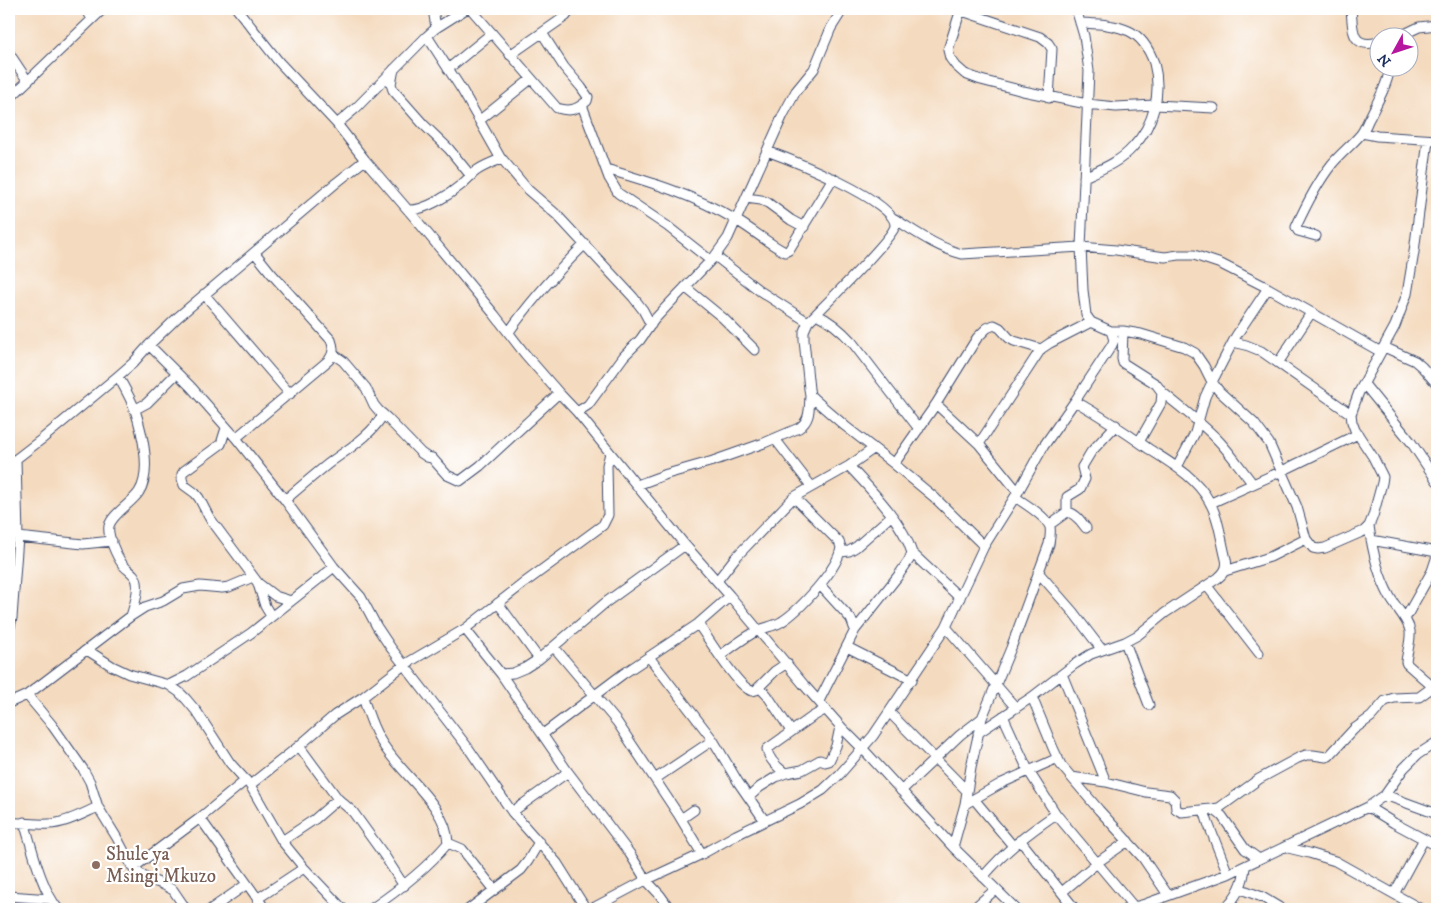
<svg xmlns="http://www.w3.org/2000/svg" width="1446" height="918" viewBox="0 0 1446 918" font-family="'IM FELL DW Pica',serif">
  <style>
    .lines { fill: none; stroke-linecap: round; stroke-linejoin: round }
    .minor-casing { stroke: #3c496c; stroke-width: 11 }
    .minor { stroke: #fff; stroke-width: 9 }
    .education-dot { fill: #8d6e63; stroke: #fff; stroke-width: 2 }
    .labels { text-anchor: middle; dominant-baseline: central; stroke-width: 4.5; stroke-linejoin: round; paint-order: stroke }
    .education-label { font-size: 19px; fill: #785e54; stroke: #fff; text-anchor: start }
  </style>
  <rect width="100%" height="100%" fill="#fff"/>
  <filter id="ink" filterUnits="userSpaceOnUse"><feTurbulence type="fractalNoise" baseFrequency=".02" numOctaves="2"/><feDisplacementMap in="SourceGraphic" scale="10" xChannelSelector="R" yChannelSelector="G"/><feConvolveMatrix kernelMatrix="1 2 1 2 8 2 1 2 1" color-interpolation-filters="sRGB"/></filter>
  <filter id="wash" filterUnits="userSpaceOnUse"><feTurbulence type="fractalNoise" baseFrequency=".0096" numOctaves="4" result="noise"/><feDisplacementMap in="SourceGraphic" scale="20" xChannelSelector="R" yChannelSelector="G"/><feGaussianBlur stdDeviation="1.12" result="paint"/><feColorMatrix in="noise" values="0 0 0 0 0 0 0 0 0 0 0 0 0 0 0 0 0 1.4 0 .05"/><feComposite in="paint" operator="in"/></filter>
  <g filter="url(#wash)">
    <rect width="100%" height="100%" fill="#f4dabe"/>
  </g>
  <g filter="url(#ink)">
    <g class="lines">
      <defs>
        <path id="minor" d="M86,9L92,19
          M237,9L279,62L337,124L365,160L414,217L494,314L525,354L559,393L577,412L685,545L730,596L804,685L843,729L863,749L953,847L1016,909
          M433,9L436,28
          M471,9L557,108C570,112 576,110 587,101L588,97L581,87L564,67L542,33
          M956,9L1040,37L1048,43L1052,49L1049,98
          M961,9L948,50L950,58L956,66L965,74L981,80L1023,91L1087,104L1116,107L1155,105L1214,108
          M1351,9C1353,30 1351,49 1378,42
          M1080,23C1096,24 1114,24 1129,31C1142,37 1149,49 1154,63C1162,93 1154,125 1133,147C1120,162 1102,169 1084,177
          M427,36L462,90L501,159
          M1396,38L1419,27L1437,25
          M9,53L27,80
          M510,55L566,16L571,9
          M394,69L391,84L393,90L423,124L449,149L471,176
          M448,69L492,33
          M9,99L103,9
          M582,105L609,178L618,193L667,226L710,260
          M480,120L531,79
          M337,124L356,108L427,36L436,28L466,9
          M1362,133L1377,136L1437,140
          M767,151C789,159 897,201 895,226C893,238 821,309 808,322L804,331V340L809,389L810,395L814,399L845,426L894,464L934,497L984,546
          M606,169C651,182 696,196 736,220C753,230 768,243 785,252L789,250L833,178
          M746,198L761,200L768,203L791,220L804,227
          M408,210C425,211 449,195 461,185C467,180 471,175 476,171C483,166 493,162 501,159L503,160L528,190L557,215L633,297L643,310L651,325
          M893,218C916,232 936,247 962,254L1081,247L1116,250L1165,257L1179,255H1194L1221,264L1268,288L1381,352
          M1316,236L1298,231L1296,227C1306,205 1317,183 1332,164C1341,153 1352,145 1361,134C1365,129 1367,122 1370,117C1378,101 1387,85 1390,68
          M715,256L760,291L808,322
          M685,287L723,318L755,350
          M204,294L290,394
          M816,314C831,321 841,330 852,342L919,429
          M1111,331H1123L1141,334L1184,347L1195,353L1204,366L1212,382L1219,391L1254,423L1269,443L1297,507L1306,539L1313,548L1318,549L1325,548L1364,531L1369,526L1373,516L1382,483L1383,477L1373,457L1355,430L1352,422L1351,414L1359,392L1395,326L1407,294L1414,252L1428,140
          M1123,331L1122,359L1123,363L1156,384L1162,392L1161,403L1139,442
          M509,332C531,300 557,272 585,244
          M1233,342L1246,345L1261,351L1351,414
          M149,345L191,387L236,438L285,500L334,567L361,597L377,627L391,648L469,749L512,812L557,863L586,909
          M1384,347L1415,361L1422,367L1437,384
          M333,354L343,361L366,388L374,405L379,411L387,418L421,453L427,457L432,458L447,475L460,481L480,466L559,393
          M1278,363L1311,313
          M118,376C124,387 131,399 135,410C142,432 152,472 139,492C132,503 112,514 109,526C107,536 117,557 123,565C128,571 136,574 137,582C139,593 134,606 131,616
          M1364,384L1411,442L1437,481
          M1162,392C1180,407 1199,421 1216,438C1230,452 1241,469 1253,484
          M936,404L979,444L1018,492
          M134,410L147,403L177,373
          M577,412L588,405L624,356L640,340L654,320L667,306L715,256L728,238L783,115L796,91L814,69L831,28L843,9
          M226,428L221,444L184,471L182,474V479L184,485L195,493L199,498L209,517L258,583L275,596L291,601
          M236,438L329,360C334,353 334,348 331,340L271,273L255,253
          M775,439L812,487
          M979,444L1041,349L1050,343L1091,322
          M9,461L16,459L42,439L118,376L133,363L149,345L178,317L336,183L365,160
          M894,464L936,404L977,338L987,328L994,325L1000,328L1009,338L1014,341L1041,349
          M1177,467L1195,433L1205,397L1212,382L1236,336L1268,288
          M637,485L667,474L713,461L764,443L799,428C811,420 809,408 810,395
          M285,500C299,488 313,476 328,464C345,451 374,434 383,414
          M1211,503L1282,471L1358,434
          M1067,512V497L1080,489L1085,479L1082,467L1091,452L1116,425
          M1049,525L1067,512C1076,513 1081,522 1086,528
          M1369,526C1372,549 1379,577 1390,597C1396,608 1408,619 1410,631C1411,641 1407,652 1406,662L1407,664L1433,687
          M18,537L83,544L112,541
          M1371,540L1437,552
          M841,552L849,551L856,547L891,516
          M912,553L960,598
          M1225,571L1270,557L1306,539
          M1038,572L1073,612L1102,650
          M717,581L735,558L794,497L849,466L873,449
          M258,584L265,606L271,616
          M820,585L851,619L855,630
          M1207,586L1259,653
          M498,603L539,659
          M1405,619L1432,571L1437,556
          M698,624C709,639 734,681 748,689C752,692 752,691 756,690L775,671L787,663
          M946,627L1016,708
          M465,629L501,674L568,772L630,854L646,880L660,895L670,909
          M9,631L12,618L18,537L16,459
          M1125,642L1149,705
          M554,647L617,722L678,814L702,854
          M847,647L912,680
          M87,650L112,666L129,674L169,685L179,692L186,699L197,712L230,763L250,785L282,841L304,868L343,909
          M720,656C732,647 746,636 759,630C767,627 774,626 781,622C799,611 839,568 841,547L839,542L794,497
          M649,657L713,740L738,782L765,821
          M501,674L513,673L525,668L539,659L605,603L685,545
          M1062,674L1106,782
          M169,685L187,676L251,633L334,567
          M759,687L767,695L791,731
          M27,695L52,725L83,769L90,782L98,807L117,838L133,868L139,873L146,878L162,884L173,890L186,909
          M363,697C368,714 374,732 384,746C403,776 447,806 448,843C426,869 399,890 371,909
          M1032,697L1053,748L1061,765L1099,810L1143,858L1168,895
          M819,701L855,630L898,576L909,560L912,553C903,522 871,490 849,466
          M9,703L27,695L131,616L145,607L163,601L183,589L200,586L222,588L229,587L253,577
          M890,713L967,791
          M1003,716L1028,770L1056,814L1134,907
          M978,733L1032,697L1075,664L1091,654L1125,642L1138,635L1165,613L1218,578C1224,573 1228,568 1226,559C1221,540 1219,518 1209,501C1196,477 1172,464 1149,449C1125,432 1101,416 1075,401
          M543,734L623,674L698,624L730,596
          M299,746L338,799L353,812L384,855L404,886
          M785,773C777,767 768,758 767,749L812,717L826,709
          M1071,777L1106,782L1146,792L1170,795L1175,800L1176,809L1181,812L1211,809L1217,812L1222,816L1245,849L1259,859
          M655,779L713,740
          M250,785L299,746L335,715L363,697L404,665L465,629L524,583L603,525L608,515L607,465L610,453
          M901,791L960,735L982,718
          M1385,795L1437,814
          M749,797L760,787L776,777L786,773L802,770L820,760L825,762L829,761L836,746L840,727
          M974,799L1013,846
          M965,804L1002,783L1058,758
          M1368,807L1394,823L1437,846
          M1211,809L1219,808L1259,779L1298,758L1306,755H1313L1326,757L1329,756L1354,729L1371,717L1385,701L1394,698L1419,697L1437,684
          M1204,810L1208,823L1228,874
          M512,812L568,772
          M200,818L265,909
          M681,819L694,810
          M24,822C33,850 40,886 58,909
          M9,823C22,822 36,825 49,824C64,824 84,813 98,807
          M1020,840L1075,909
          M282,841L315,819L338,799
          M448,843L462,849L494,889
          M953,847L965,804L971,767L982,718L1011,648L1049,544C1050,538 1051,533 1050,527C1046,516 1025,504 1015,497
          M1284,847L1309,853L1335,861L1421,909
          M133,868L200,818L246,780
          M983,877C1006,850 1027,834 1056,814
          M1241,889L1262,897L1282,909
          M1062,892L1098,862L1128,841
          M1394,894L1424,839
          M9,896L50,899
          M257,899L304,868
          M172,909L184,907
          M211,909L247,884
          M469,909L521,870L528,861L539,842
          M591,909L646,880L702,854L736,835L800,804L823,790L840,774L873,736L946,627L984,546L1018,492L1043,447L1075,401L1112,345L1114,340L1111,331L1091,322L1086,315L1083,290L1081,247L1089,71L1084,36L1076,9
          M973,909L996,889
          M1126,909L1145,904L1228,874L1368,807L1385,795L1404,768L1417,755L1437,742
          M1224,909C1237,897 1244,884 1245,866"/>
      </defs>
      <use href="#minor" class="minor-casing"/>
      <use href="#minor" class="minor"/>
    </g>
  </g>
  <circle class="education-dot" cx="96" cy="865" r="5"/>
  <g class="labels">
    <g class="education-label">
      <text x="106" y="854">Shule ya<tspan x="106" dy="22">Msingi Mkuzo</tspan></text>
    </g>
  </g>
  <rect width="1446" height="918" fill="none" stroke="#fff" stroke-width="30"/>
  <g transform="translate(1394 52) rotate(230)"><circle r="24" fill="#ffffff" stroke="#a4acbf"/>
  <path d="M0-4L9 19L0 12L-9 19Z" fill="#b5179e"/>
  <text y="-8" font-size="14" font-weight="bold" text-anchor="middle" fill="#1b2f5e">N</text>
  </g>
</svg>
